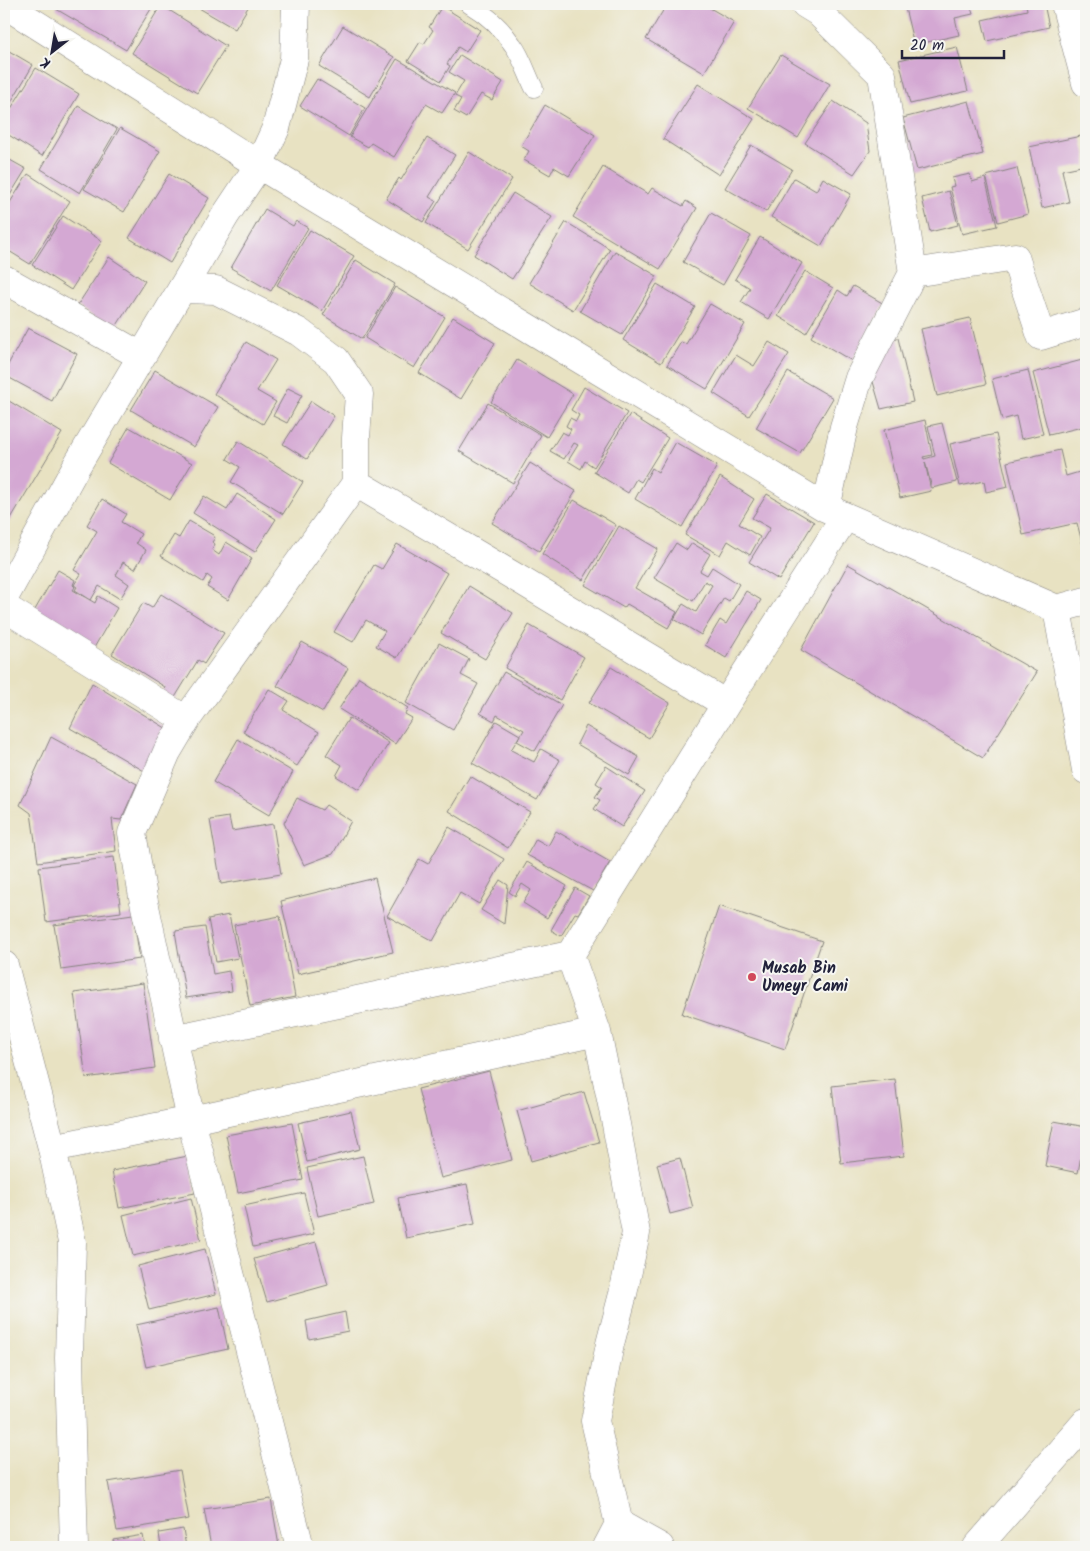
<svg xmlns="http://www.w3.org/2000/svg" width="1090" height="1551" viewBox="0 0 1090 1551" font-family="Kalam,sans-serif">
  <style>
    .building { fill: #d4a8d3 }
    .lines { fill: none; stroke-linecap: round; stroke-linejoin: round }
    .lane-casing { stroke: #85827e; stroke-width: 19 }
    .street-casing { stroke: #85827e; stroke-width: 29 }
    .secondary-casing { stroke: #85827e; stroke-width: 29 }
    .lane { stroke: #fff; stroke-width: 18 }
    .street { stroke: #fff; stroke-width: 28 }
    .secondary { stroke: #fff; stroke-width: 28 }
    .poi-dot { fill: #d1495b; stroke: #f6f6f2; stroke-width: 2 }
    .labels { text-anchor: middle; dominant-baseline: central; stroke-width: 4; stroke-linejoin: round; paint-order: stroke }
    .poi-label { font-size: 16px; font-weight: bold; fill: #22223b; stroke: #f6f6f2; text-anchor: start }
  </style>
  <rect width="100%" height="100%" fill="#f6f6f2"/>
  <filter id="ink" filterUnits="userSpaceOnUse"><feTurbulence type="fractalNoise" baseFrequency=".02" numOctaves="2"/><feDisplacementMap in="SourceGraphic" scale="10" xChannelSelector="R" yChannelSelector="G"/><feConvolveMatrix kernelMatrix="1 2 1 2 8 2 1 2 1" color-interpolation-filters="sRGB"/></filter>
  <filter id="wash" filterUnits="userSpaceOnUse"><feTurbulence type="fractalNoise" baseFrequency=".0096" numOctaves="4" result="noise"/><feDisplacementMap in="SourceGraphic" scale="20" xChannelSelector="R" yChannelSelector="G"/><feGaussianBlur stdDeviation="1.12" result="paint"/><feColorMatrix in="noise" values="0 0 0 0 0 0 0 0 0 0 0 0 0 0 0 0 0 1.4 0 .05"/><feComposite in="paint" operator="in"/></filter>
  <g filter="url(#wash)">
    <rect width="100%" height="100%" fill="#e8e2c2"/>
    <g id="blocks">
      <path class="building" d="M59,4H154L126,50L56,9Z
        M192,4H250L235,29Z
        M667,4H703L734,22L704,73L646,39Z
        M904,4H970L973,14L955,18L959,35L914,45Z
        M1026,4H1044L1049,27L987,41L982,20L1027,10Z
        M161,5L226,46L197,93L132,53Z
        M442,6L480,30L466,52L458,47L447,64L450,66L441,81L408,61L420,42L424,44L433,30L429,27Z
        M343,26L394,57L370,97L319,66Z
        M957,47L968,91L910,104L899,60Z
        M4,48L33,65L4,114Z
        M460,55L503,82L492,100L481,94L466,118L454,111L461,99L455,96L464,81L449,72Z
        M781,55L830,84L798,138L748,108Z
        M397,59L455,93L442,113L426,104L394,157L371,143L368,147L350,137Z
        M36,68L79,94L42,156L4,132V120Z
        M317,79L365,108L349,136L300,106Z
        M698,84L754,119L719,175L663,139Z
        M833,101L866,123L870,151L854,174L805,143Z
        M969,101L983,154L917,170L903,118Z
        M545,105L595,135L569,176L554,167L550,175L524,160L529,151L521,146Z
        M78,106L117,129L80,193L41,169Z
        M120,128L160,151L124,212L84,189Z
        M1081,136L1086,157V165L1062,170L1069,202L1042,208L1029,147Z
        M427,138L455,155L429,197L436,201L423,222L386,199L399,178L401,180Z
        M751,145L792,169L766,212L725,188Z
        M469,152L512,179L468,249L426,223Z
        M10,160L26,169L4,205V161L7,163Z
        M603,167L648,194L652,188L683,206L686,201L697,208L660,269L573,217Z
        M1017,168L1028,214L998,222L986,176Z
        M28,174L70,201L30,264L4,248V212Z
        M169,174L209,198L170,263L129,238Z
        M970,174L972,182L985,178L997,226L962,234L950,187L954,186L952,178Z
        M794,178L816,191L823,178L851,194L821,246L771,217Z
        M949,191L958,225L930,232L922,198Z
        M513,193L552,217L512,279L474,255Z
        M265,209L293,226L296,221L308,228L271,291L231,268Z
        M711,213L751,236L723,285L683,262Z
        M63,216L102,241L71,290L32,265Z
        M566,222L610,249L573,310L529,283Z
        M310,230L354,256L322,311L277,285Z
        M760,237L802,263L769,319L741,302L750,288L735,279Z
        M615,251L657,276L622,335L580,311Z
        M109,257L145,281L114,330L77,306Z
        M356,260L395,284L362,339L323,315Z
        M805,271L833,288L806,333L778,316Z
        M657,284L695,307L661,363L623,340Z
        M853,286L884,304L852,361L811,337L838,290L847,296Z
        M395,287L445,317L414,368L365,338Z
        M710,304L745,324L707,389L667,365L681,342L686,344Z
        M453,317L495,343L461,399L419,373Z
        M970,318L986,384L937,396L921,329Z
        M28,328L77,354L52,401L4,375V372Z
        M898,338L913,402L881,409L869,368L888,339Z
        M246,342L276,360L257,391L276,402L263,424L214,394Z
        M769,342L789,354L749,416L713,393L736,355L754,366Z
        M1086,359V426L1049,435L1033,373Z
        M517,360L573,394L547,437L491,402Z
        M155,370L218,407L194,447L131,410Z
        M1028,370L1043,434L1021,439L1016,416L1002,420L992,379Z
        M788,372L833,398L800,453L756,428Z
        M584,387L627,413L594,467L585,461L581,469L568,461L578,445L574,443L564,459L550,451L562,432L568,435L571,429L566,426L570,418L576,421L579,415L571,410Z
        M288,388L302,395L287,423L273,416Z
        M4,398L62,433L4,530Z
        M311,401L334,416L307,459L283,444Z
        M488,403L541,435L513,483L459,451Z
        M630,414L668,438L641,482L636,479L628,493L594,472Z
        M925,420L932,455L923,457L924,459L935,456L928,426L942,423L957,482L932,488L925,462L931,491L900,498L884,430Z
        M129,427L192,463L170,500L108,463Z
        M996,434L1008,487L986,492L984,481L960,486L950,444Z
        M238,441L303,482L283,514L231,482L240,467L227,459Z
        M675,442L717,466L682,527L635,499L652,468L658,472Z
        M1060,450L1066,476L1086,470V545L1083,546L1077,523L1023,535L1007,462Z
        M530,463L576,491L539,551L492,523Z
        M720,477L754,499L739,524L760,537L750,555L728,541L720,555L685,535Z
        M237,494L276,519L255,552L193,513L204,496L227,510Z
        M767,494L814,522L779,580L749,562L770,528L752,518Z
        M102,499L126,514L121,522L141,534L136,543L146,550L135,569L123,562L116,575L129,584L120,599L99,586L91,600L75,590L77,587L74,585L81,574L74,570L97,531L87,525Z
        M574,500L616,525L583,580L542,554Z
        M189,521L213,535L215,538L212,542L215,544L212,550L219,555L226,542L252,558L228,600L207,587L212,579L207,575L203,582L161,556L174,535L179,538Z
        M619,526L658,549L635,588L677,612L668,628L627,604L624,608L585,585Z
        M676,543L687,550L692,543L710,554L700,571L707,575L712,567L739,584L729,601L724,598L701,635L674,619L683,604L696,612L712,585L705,581L693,601L654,578Z
        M397,544L447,573L397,658L376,646L385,631L366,620L353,642L334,632L374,565L382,569Z
        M848,564L1037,672L983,758L801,650Z
        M58,570L75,580L73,585L75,587L73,590L95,603L98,596L117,608L91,653L32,615Z
        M469,586L513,613L485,659L441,633Z
        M746,591L761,600L726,658L705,645L720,620L726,624Z
        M161,594L224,633L204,664L198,660L174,699L163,692L165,687L112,654L143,603L152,608Z
        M529,625L584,657L560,700L505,668Z
        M302,642L348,668L323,712L277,686Z
        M439,643L469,659L461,675L478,684L453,730L406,703Z
        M611,667L670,703L649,738L589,703Z
        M504,672L562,705L535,751L517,741L524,730L497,715L494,721L480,713Z
        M359,677L408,708L405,714L412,718L395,744L339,709Z
        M92,683L169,730L146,772L70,728Z
        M269,689L289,701L283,710L319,732L297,766L243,732Z
        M349,718L389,743L359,790L336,776L342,765L326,755Z
        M496,721L520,735L511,750L534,762L541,749L560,760L537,800L472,763Z
        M586,726L639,757L629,775L577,744Z
        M51,737L137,784L121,820L112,819L116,851L38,862L31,813L20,805Z
        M238,739L293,772L269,815L213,782Z
        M606,766L645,791L622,827L594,809L600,800L595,797L602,787L596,783Z
        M470,776L530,812L508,848L449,811Z
        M297,798L322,810L326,805L351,821L333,854L304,865L284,823Z
        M229,817L232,831L273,824L281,874L221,884L210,820Z
        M449,827L504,859L479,904L460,893L433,941L387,916L419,859L428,864Z
        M556,831L610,862L593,891L527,855L536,839L548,846Z
        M114,857L121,912L46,922L39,867Z
        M527,862L567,886L547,918L523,903L531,890L522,884L515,896L509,892Z
        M375,878L393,952L298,974L281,901Z
        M500,880L508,885L504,924L481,910Z
        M575,888L589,896L578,914L575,913L561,936L551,930Z
        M719,906L822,941L785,1049L682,1014Z
        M133,914L140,959L61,970L54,925Z
        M229,915L238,958L216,962L208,919Z
        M280,916L295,997L250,1006L234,925Z
        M205,927L213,974L229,971L232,991L186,998L175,931Z
        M143,983L155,1068L86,1078L74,993Z
        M489,1071L512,1160L441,1178L418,1089Z
        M895,1079L904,1156L841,1163L832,1086Z
        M584,1092L599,1142L531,1161L517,1111Z
        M351,1111L360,1149L307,1162L298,1123Z
        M1054,1121L1086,1127L1078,1173L1045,1166Z
        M292,1123L303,1180L238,1193L226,1135Z
        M188,1156L195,1193L119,1208L112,1171Z
        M363,1156L374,1204L318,1216L307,1168Z
        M680,1158L693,1208L670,1214L657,1164Z
        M467,1184L475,1224L406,1238L398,1198Z
        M304,1193L314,1234L253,1247L244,1206Z
        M191,1198L201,1240L133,1256L123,1215Z
        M316,1242L328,1285L267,1302L254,1259Z
        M205,1249L216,1294L149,1310L138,1266Z
        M219,1307L228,1349L146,1367L136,1325Z
        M345,1312L348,1331L309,1339L306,1321Z
        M180,1470L189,1519L117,1531L108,1482Z
        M271,1499L279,1546L211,1547L204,1509Z
        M183,1529L186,1547H161L159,1533Z
        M143,1535L145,1547H114L113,1540Z"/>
    </g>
  </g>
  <g filter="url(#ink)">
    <use href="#blocks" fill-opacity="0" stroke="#85827e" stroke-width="1"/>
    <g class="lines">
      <defs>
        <path id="lane" d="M469,4C486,14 502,29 513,45C522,57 527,74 534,88"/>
        <path id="street" d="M4,4L259,165L826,508L1057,609L1086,601
          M805,4L818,12L882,75L913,273L1015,257L1041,336L1086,322
          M1065,4L1086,83
          M4,279L141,356
          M182,289L216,290L299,332L336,360L359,394L356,438V483L186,720L167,752L132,833L143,897L191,1120L300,1547
          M356,483L522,581L726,704
          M826,508L844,427L859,378L913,273
          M4,607L186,720
          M1057,609L1086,770
          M570,955L597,1032L616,1124L636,1233L623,1294L610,1344L595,1421L619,1524
          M173,1039L570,955L726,704L845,517
          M52,1148L191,1120L597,1032
          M607,1547L619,1524L660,1547
          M977,1547L1086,1422"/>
        <path id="secondary" d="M4,598L77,465L225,216L259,165L276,128L294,59L296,4
          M4,965L52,1148L72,1242L69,1358L74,1547"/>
      </defs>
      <use href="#lane" class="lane-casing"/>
      <use href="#street" class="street-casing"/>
      <use href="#secondary" class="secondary-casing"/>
      <use href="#lane" class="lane"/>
      <use href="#street" class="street"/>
      <use href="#secondary" class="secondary"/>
    </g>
  </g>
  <circle class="poi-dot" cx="752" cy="977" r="5"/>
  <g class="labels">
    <g class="poi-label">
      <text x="762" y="968">Musab Bin<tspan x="762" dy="18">Umeyr Cami</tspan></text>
    </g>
  </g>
  <rect width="1090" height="1551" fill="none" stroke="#f6f6f2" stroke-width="20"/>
  <g transform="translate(52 52) rotate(211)" stroke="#f6f6f2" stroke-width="4" paint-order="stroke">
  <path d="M0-4L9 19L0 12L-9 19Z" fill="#22223b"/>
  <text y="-8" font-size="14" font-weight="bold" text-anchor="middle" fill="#22223b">K</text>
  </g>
  <path d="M902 50v8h102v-8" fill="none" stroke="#22223b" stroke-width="2.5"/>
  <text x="910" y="50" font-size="15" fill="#22223b" stroke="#f6f6f2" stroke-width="4" paint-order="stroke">20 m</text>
</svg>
